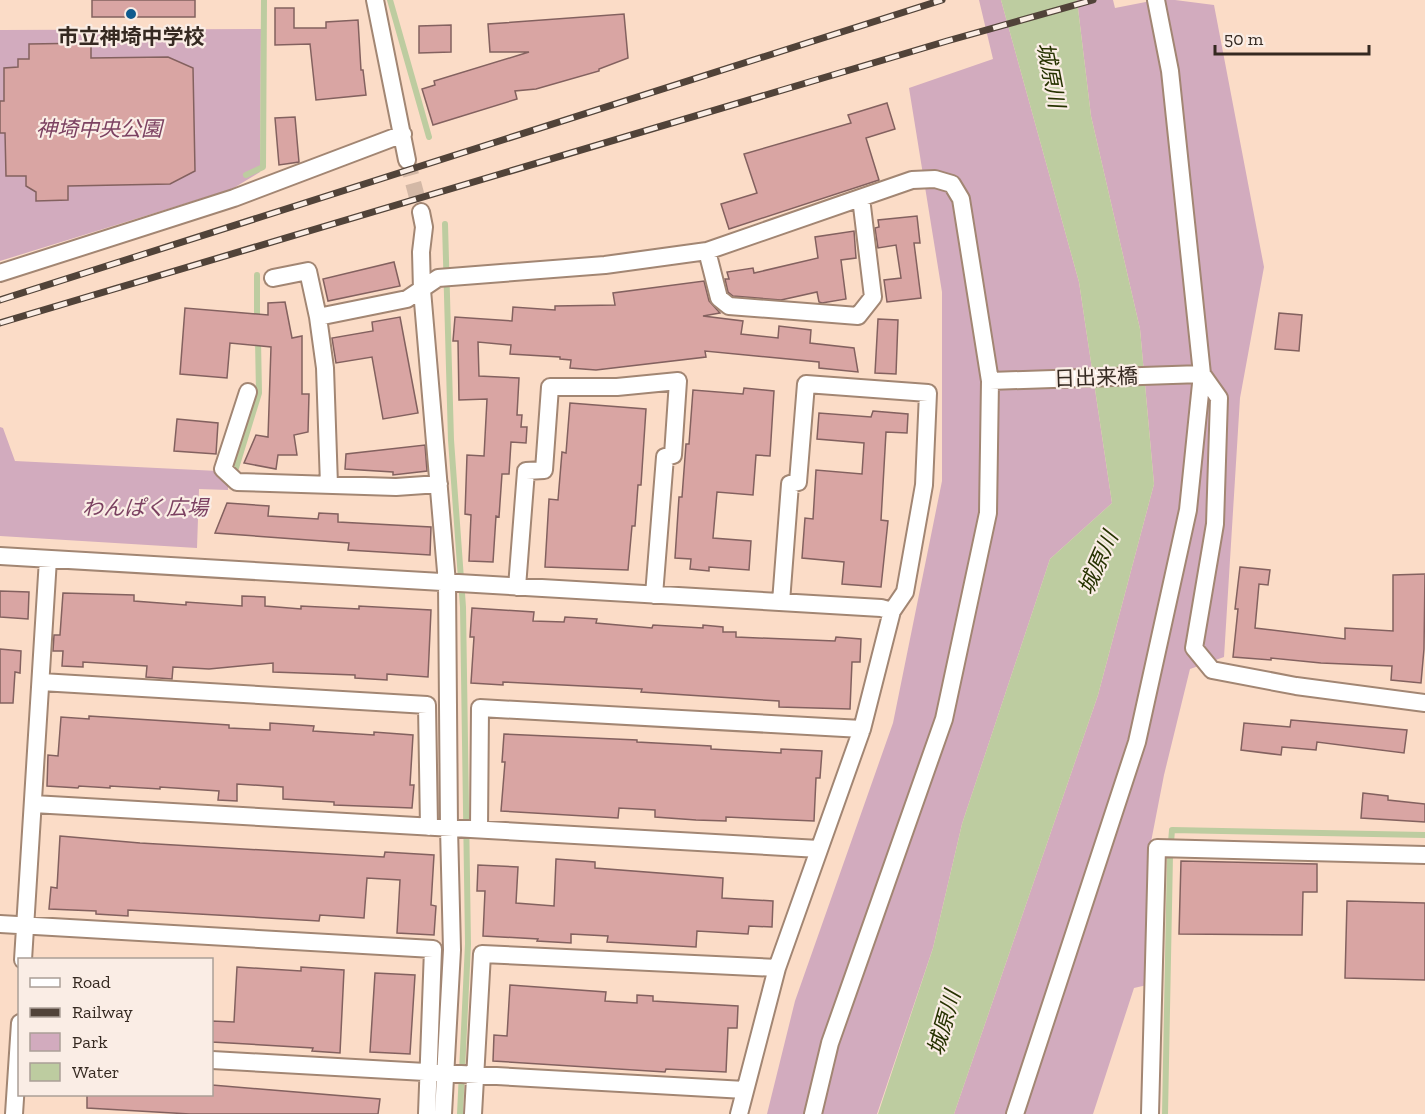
<svg xmlns="http://www.w3.org/2000/svg" width="1425" height="1114" viewBox="0 0 1425 1114" font-family="'Zilla Slab','Noto Sans JP',serif">
  <style>
    .green { fill: #d2abbe }
    .water { fill: #bdcca0 }
    .lines { fill: none; stroke-linecap: round; stroke-linejoin: round }
    .stream { stroke: #bdcca0; stroke-width: 6 }
    .building { fill: #d9a5a3; stroke: #83615f; stroke-width: 1.5 }
    .street-tunnel { stroke: #d3b8a6; stroke-width: 16; stroke-dasharray: 16 8; stroke-linecap: butt }
    .street-casing { stroke: #a28673; stroke-width: 20 }
    .street { stroke: #fff; stroke-width: 16 }
    .rail-casing { stroke: #514339; stroke-width: 7 }
    .rail { stroke: #faede5; stroke-width: 4.5; stroke-dasharray: 14; stroke-linecap: butt }
    .poi-dot { fill: #0f5b8e; stroke: #faede5; stroke-width: 2 }
    .labels { text-anchor: middle; dominant-baseline: central; stroke-width: 4.5; stroke-linejoin: round; paint-order: stroke }
    .poi-label { font-size: 21px; font-weight: bold; fill: #352921; stroke: #faede5 }
    .park-label { font-size: 21px; font-style: italic; fill: #7b4161; stroke: #faede5 }
    .street-label { font-size: 21px; fill: #352921; stroke: #faede5 }
    .water-label { font-size: 22px; font-style: italic; fill: #263200; stroke: #faede5 }
  </style>
  <rect width="100%" height="100%" fill="#fbdcc7"/>
  <path class="green" d="M979,0H1001L1079,282L1112,503L1050,559L962,824L933,948L877,1114H767L795,1001L893,723L942,481V292L909,88L993,59Z
    M1077,0H1113L1115,8L1156,0H1175L1214,5L1264,267L1240,398L1224,657L1190,669L1164,775L1150,847L1147,985L1134,988L1093,1114H954L1098,695L1154,484L1140,329L1091,116Z
    M261,29L260,172L232,189L0,261V30Z
    M0,427L3,428L15,461L218,471L228,481V490L199,489L197,548L0,536Z"/>
  <path class="water" d="M1001,0H1077L1091,116L1140,329L1154,484L1098,695L954,1114H878L933,948L962,824L1050,559L1112,503L1079,282Z"/>
  <g class="lines">
    <path class="stream" d="M390,0L429,137
      M246,175L263,167L264,0
      M445,224L451,440L463,607L468,944L460,1114
      M257,275V321
      M236,468L259,393L258,340
      M1165,1114L1170,855L1172,830L1425,835"/>
  </g>
  <path class="building" d="M92,0H195V17H92Z
    M275,8H294V28H326V22L358,20L361,70H363L366,95L316,100L310,44L275,45Z
    M624,14L628,58L599,69V71L536,89L515,91L517,99L433,125L422,89L435,85L434,81L529,52H490L488,24Z
    M451,25V52L419,53V26Z
    M91,43V58L168,57L193,68L195,171L170,184L68,186V200L36,201V192L26,186V176H6L5,133H0V101H4V68L18,67V59H29V44Z
    M887,103L895,129L866,138L879,180L729,229L721,204L757,193L744,154L851,123L848,115Z
    M295,117L299,162L279,165L275,118Z
    M917,216L920,243H914L921,298L887,302L884,280L901,278L896,245L878,248L875,228L879,227L878,220Z
    M854,231L856,258L841,260L846,299L822,303L819,302L817,292L781,300L733,296L728,292L725,279H729L727,272L753,268L754,273L818,258L815,237Z
    M394,262L400,286L328,301L323,279Z
    M704,281L709,301L720,313L703,316L743,321L741,334L778,338L779,326L811,330L810,343L854,348L858,372L819,368V362L705,351L706,357L596,370L570,368L571,360L560,359V357L510,354L511,345L478,342L479,376L519,378L517,415H522L521,427H527L526,443L511,442L509,474H502L499,517L496,516L493,562L469,561L471,515L465,514L467,455L484,456L487,399L459,400L458,341H453L455,317L512,321L513,307L555,310V306L615,305L613,293Z
    M285,302L292,338L302,336V394H309L308,432L294,435L297,455H278L276,469L244,463L256,435L268,437L271,347L230,343L227,378L180,374L185,308L268,315V303Z
    M1279,313L1302,315L1299,351L1275,349Z
    M400,317L418,413L383,419L372,357L336,363L332,338L373,331L372,322Z
    M878,319L898,320L896,374L875,373Z
    M744,388L774,391L770,456L756,455L753,495L717,492L713,538L751,541L749,570L709,567V571L690,569L691,559L675,558L679,497H682L686,444H689L693,390L743,394Z
    M570,403L646,409L641,485H638L635,526H632L628,570L545,567L549,499L558,500L562,452L566,453Z
    M873,411L908,414L907,433L886,432L881,520L888,521L881,587L842,584L844,562L802,558L805,518L813,519L816,470L862,474L864,443L817,439L819,413L871,417Z
    M177,419L218,423L216,454L174,451Z
    M425,445L427,471L393,475V472L345,469L346,454Z
    M227,503L269,506L268,516L318,519L319,513L338,514V522L431,527L430,555L348,550L349,543L215,533Z
    M1240,567L1270,570L1268,585L1259,584L1255,628L1345,639V628L1393,631V575L1425,574L1424,649L1421,683L1391,680L1392,666L1321,663L1271,658V660L1233,657L1238,609H1235Z
    M0,591L29,592L28,619L0,617Z
    M63,593L134,595V601L186,605V602L242,606V596L265,597V606L301,609V606L359,609V606L431,610L428,677L387,674V680L355,678V675L273,672V663L209,669L173,667L172,679L146,677L147,666L83,662V667L62,666L63,651H53L54,635H60Z
    M472,608L534,612L533,621L564,622L565,617L597,619L596,623L652,628L653,625L703,628V625L723,627V632H736V637L835,641L836,637L861,639L860,662H852L850,709L779,707V701L641,692L642,689L503,682V685L471,683L474,637H470Z
    M0,649L21,651L20,673L15,672L13,703H0Z
    M89,716L229,725V728L270,730V723L314,726L313,731L374,735V732L413,735L410,785H414L412,808L334,805V802L283,799V787L237,784V801L218,800L219,791L160,787V789L110,786V788L79,786L78,788L47,786L48,755L58,756L61,717L89,719Z
    M1291,720L1407,730L1404,753L1317,742L1316,750L1282,747L1281,755L1241,750L1244,723L1290,727Z
    M504,734L637,740V742L711,746V749L781,753V749L822,751L820,778H816L814,821L726,817V821L696,820L655,817V810L619,808L618,818L501,811L505,762H502Z
    M1363,793L1388,796V800L1425,804V822L1361,818Z
    M60,836L140,843L384,857L385,852L434,855L431,905L436,906L434,935L397,933L400,880L367,878L364,918L320,915L319,921L128,910V916L96,914V911L49,909L51,887L57,888Z
    M556,859L595,862V868L723,878L722,898L773,901L772,927L749,926L748,934L697,931L696,947L607,942L608,936L571,934V943L537,941L538,939L483,936L485,891H477L478,865L518,867L516,903L554,906Z
    M1181,861L1317,864V892H1303L1302,935L1179,934Z
    M1347,901L1425,903V980L1345,978Z
    M237,967L301,971V967L344,970L340,1053L312,1051L313,1048L212,1042V1021L234,1022Z
    M375,973L415,975L410,1054L370,1052Z
    M510,985L606,992L605,1001L637,1003V995L653,996V1001L738,1006L737,1028H728L726,1072L666,1069L665,1072L493,1061L494,1035L507,1036Z
    M212,1085L380,1099L378,1114H190L87,1108V1095H212Z"/>
  <g class="lines">
    <path class="street-tunnel" d="M407,160L421,212"/>
    <defs>
      <path id="street" d="M375,0L407,160
        M421,212L424,227L421,252L422,290L447,583L449,828L452,950L443,1114
        M707,251L719,298L729,306L858,316L873,297L861,198
        M0,273L234,198L403,134
        M273,278L308,271L318,317L407,299L438,278L605,265L707,251L912,180L935,179L952,184L961,199L990,381L988,513L944,719L830,1043L813,1114
        M318,317L325,368L329,485
        M1202,374L1219,398L1215,524L1194,648L1212,670L1296,686L1425,703
        M990,381L1202,374
        M248,392L223,469L237,482L396,487L439,484
        M0,556L881,608L892,611
        M517,587L526,471L544,470L550,387H617L678,381L673,455L665,457L654,595
        M41,682L427,705L429,827
        M33,804L819,849
        M479,829L480,708L862,729
        M0,924L433,949L427,1114
        M23,960L48,559
        M212,1060L745,1090
        M14,1114L20,1023
        M473,1114L482,954L777,968
        M739,1114L777,968L862,729L892,611L905,592L924,485L928,393L806,384L798,482L790,484L781,602
        M1015,1114L1137,742L1188,510L1202,374L1170,71L1156,0
        M1150,1114L1157,848L1425,855"/>
    </defs>
    <use href="#street" class="street-casing"/>
    <use href="#street" class="street"/>
    <defs>
      <path id="rail" d="M0,300L942,0
        M0,323L947,41L1093,0"/>
    </defs>
    <use href="#rail" class="rail-casing"/>
    <use href="#rail" class="rail"/>
  </g>
  <circle class="poi-dot" cx="131" cy="14" r="6"/>
  <g class="labels">
    <g class="poi-label">
      <text x="131" y="36">市立神埼中学校</text>
    </g>
    <g class="park-label">
      <text x="99" y="128">神埼中央公園</text>
      <text x="145" y="507">わんぱく広場</text>
    </g>
    <g class="street-label">
      <text transform="translate(1096 377) rotate(-2)">日出来橋</text>
    </g>
    <g class="water-label">
      <text transform="translate(1051 75) rotate(79)">城原川</text>
      <text transform="translate(1098 563) rotate(-66)">城原川</text>
      <text transform="translate(944 1023) rotate(-74)">城原川</text>
    </g>
  </g>
  <rect x="18" y="958" width="195" height="138" fill="#faede5" stroke="#ab9f97" stroke-width="1.5"/>
  <rect x="30" y="978" width="30" height="9" fill="#ffffff" stroke="#ab9f97" stroke-width="1.5"/>
  <text x="72" y="988" font-size="18" fill="#352921">Road</text>
  <rect x="30" y="1008" width="30" height="9" fill="#514339" stroke="#ab9f97" stroke-width="1.5"/>
  <text x="72" y="1018" font-size="18" fill="#352921">Railway</text>
  <rect x="30" y="1033" width="30" height="18" fill="#d2abbe" stroke="#ab9f97" stroke-width="1.5"/>
  <text x="72" y="1048" font-size="18" fill="#352921">Park</text>
  <rect x="30" y="1063" width="30" height="18" fill="#bdcca0" stroke="#ab9f97" stroke-width="1.5"/>
  <text x="72" y="1078" font-size="18" fill="#352921">Water</text>
  <path d="M1215 45v9h154v-9" fill="none" stroke="#352921" stroke-width="3"/>
  <text x="1224" y="45" font-size="18" fill="#352921" stroke="#faede5" stroke-width="4.5" paint-order="stroke">50 m</text>
</svg>
